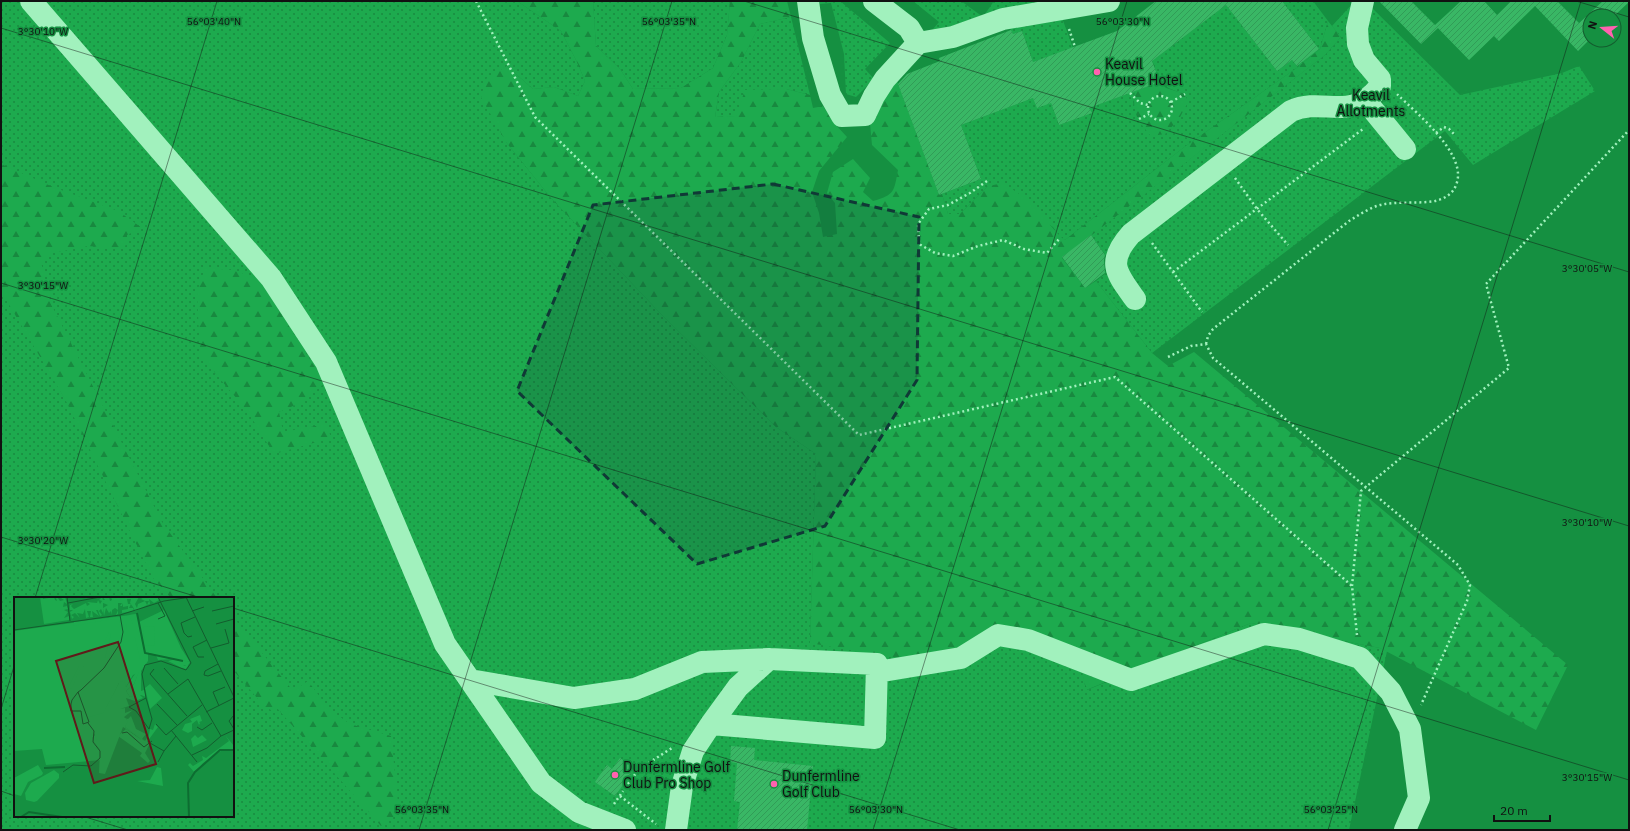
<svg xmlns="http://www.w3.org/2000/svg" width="1630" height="831" viewBox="0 0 1630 831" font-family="'IBM Plex Sans',sans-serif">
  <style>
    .grass { fill: url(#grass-dots); fill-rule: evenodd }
    .forest { fill: url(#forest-firs) }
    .building { fill: url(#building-hatch) }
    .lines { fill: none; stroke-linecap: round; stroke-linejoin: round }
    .path { stroke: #a1f1bd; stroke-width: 2.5; stroke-dasharray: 2 3; stroke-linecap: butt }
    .minor { stroke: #a1f1bd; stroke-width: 22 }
    .marked { fill: #103936; fill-opacity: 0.2; stroke: #103936; stroke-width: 3; stroke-dasharray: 8 5; stroke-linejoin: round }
    .ticks { fill: none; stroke: #111; stroke-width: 1; stroke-opacity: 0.45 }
    .poi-dot { fill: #ff61af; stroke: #159041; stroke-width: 1.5 }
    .labels { text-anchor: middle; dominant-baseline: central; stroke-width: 3; stroke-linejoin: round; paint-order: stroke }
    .poi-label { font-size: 14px; fill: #111; stroke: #159041; text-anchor: start }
    .park-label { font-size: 14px; fill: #111; stroke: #159041 }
    .inset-river { fill: none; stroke: #0d6d31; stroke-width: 2 }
    .inset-road { fill: none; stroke: #135d2e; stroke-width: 1 }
    .view { fill: #601a1a; fill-opacity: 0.15; stroke: #601a1a; stroke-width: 2 }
    .inset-edge { fill: none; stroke: #111; stroke-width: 2 }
    .ticks-label { font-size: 10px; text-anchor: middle; fill: #111; stroke: #159041; stroke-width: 3; stroke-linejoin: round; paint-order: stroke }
  </style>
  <defs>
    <pattern id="grass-dots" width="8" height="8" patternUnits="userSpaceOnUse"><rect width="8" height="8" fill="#1daa4e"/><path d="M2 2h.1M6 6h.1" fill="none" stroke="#18893f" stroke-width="1.8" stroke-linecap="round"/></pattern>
    <pattern id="forest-firs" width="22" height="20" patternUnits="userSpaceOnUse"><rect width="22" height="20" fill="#1daa4e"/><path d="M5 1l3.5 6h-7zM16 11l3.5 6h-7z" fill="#18893f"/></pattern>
    <pattern id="building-hatch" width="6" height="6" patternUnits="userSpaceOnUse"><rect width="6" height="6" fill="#39b765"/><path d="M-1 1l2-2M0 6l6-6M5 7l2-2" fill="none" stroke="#319c57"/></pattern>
  </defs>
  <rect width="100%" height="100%" fill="#159041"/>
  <path class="grass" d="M1,1H517L561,31L577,62L585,81L578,96L554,87L533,89L507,66L506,142L551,198L660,313L776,427L816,454L810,643L998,630L1082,672L1087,690L1251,623L1380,648L1387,651L1349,830H1ZM15,598H233V816H15Z
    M593,1H730L727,35L713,68L681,88L633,89L620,69L596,46Z
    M819,1H840L890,43L865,69L874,79L856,97L846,94L844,54L831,3L820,4Z
    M913,1H961L983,17L994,1H1037L1043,6L928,35L939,22Z
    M1282,1H1313L1328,21L1320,49L1298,67L1183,148L1065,240L1060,238L1053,227L988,186L960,214H948L942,194L981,179L961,125L1033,98L1051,103L1059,125L1091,113L1089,108L1135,91L1133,106L1185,94C1157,85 1161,84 1151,57L1156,58L1226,5L1277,71L1292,60L1297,66L1319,49Z
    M1355,1H1365L1460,95L1562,73L1579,66L1595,91L1473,165L1445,131L1152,353L1096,281L1105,274L1109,260L1091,235L1325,55L1341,37L1332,26Z
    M1061,15L1073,48L1033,62L1022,31L1013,34L1010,28Z
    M791,17L810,95L786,89L736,116L715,118L719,92L741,62L760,24Z"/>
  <path class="forest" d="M517,1H593L596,46L620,69L633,89L681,88L713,68L727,35L730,1H787L791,17L760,24L741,62L719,92L715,117L736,116L745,90L786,89L810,95L813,108L823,106L834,123L847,137L819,171L812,192L819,213L823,237L837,234L835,203L827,193L833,172L853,159L870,178L863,192L873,201C895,195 894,191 898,170L872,145L870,123L896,78L939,195L942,194L948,214H960L988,186L1004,183C1014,191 1026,198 1035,207C1042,214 1058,236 1065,240L1183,148L1298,67L1320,49L1328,21L1341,37L1325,55L1062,258L1085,288L1096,281L1152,353L1168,366L1194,352L1568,665L1536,730L1380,648L1251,623L1086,690L1082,672L998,630L956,655L912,661L810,643L816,454L776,427L660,313L551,198L506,142L481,97L486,79L507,66L533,89L554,87L578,96L585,81L577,62L561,31Z
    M1160,82L1166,88L1185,94L1188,102L1179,119L1165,134L1151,136C1137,120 1132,113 1135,91Z
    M1,164L53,187L118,211L142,228L127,235V245L112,248L88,246L48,254L41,262L51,304L162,522L217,598H171L153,578L65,399L1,291Z
    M205,268L232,270L258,278L325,383L300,403L279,412L283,432L327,424L331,438L274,454L248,412L200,355L197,292Z
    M233,617L293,691L308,681L329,709L350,724L391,736L399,813L381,826L276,707L274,712L263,705L233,670Z"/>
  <path class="building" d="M1156,1H1282L1319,49L1297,66L1292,60L1277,71L1226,5L1152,61L1160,82L1089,108L1092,113L1059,125L1051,103L1037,108L1033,98L961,125L981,179L939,195L898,84L907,74L940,61L939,58L1011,30L1013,34L1022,31L1033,62L1117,31Z
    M1379,1H1411L1438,28L1421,44Z
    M1461,1H1484L1497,15L1511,1H1557L1579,23L1603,1L1629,2L1614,16H1590V39L1578,51L1535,6L1499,41L1494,36L1469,60L1435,25Z
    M1091,235L1105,255L1104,260L1105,273L1085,288L1062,257Z
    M731,746L755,748L754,760L813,766L807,830H737L740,802L734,801L737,763L730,762Z
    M620,758L634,769L615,796L595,782L607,765L612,769Z"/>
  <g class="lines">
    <path class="path" d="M476,1L535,117L859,435L1115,377L1352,586L1357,635
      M1069,29L1075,47
      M1130,93L1140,103L1148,105
      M1148 108a12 12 0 1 1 24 0a12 12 0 1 1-24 0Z
      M1171,102L1185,94
      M1139,119L1149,114
      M1436,133L1444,127L1449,129L1454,134
      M1235,178L1257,209L1288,245
      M987,181L970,193L948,205L929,209L918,224L919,244L935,253L953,256L978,246L1003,240L1024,249L1047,253L1060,238
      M1152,243L1202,312
      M1173,272L1363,129
      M1206,344L1208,336L1213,329L1349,221C1359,215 1369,208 1380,205C1397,201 1417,204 1435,201C1444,199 1453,194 1456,185C1469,155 1416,113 1397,94
      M1168,357L1191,346L1206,344L1213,358L1458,565L1470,585L1467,601L1421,705
      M1352,586L1361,491L1509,368L1486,284L1629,130
      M628,784L639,769L672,748
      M620,796L656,824
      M614,804L623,791"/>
    <path class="minor" d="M31,1L271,278L326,362L445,644L541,783L579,812L625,830
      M808,1L813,38L830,95L842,116L865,115L874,96L885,79L918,43L953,37L1003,19L1109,1
      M874,1L909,28L918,43
      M1365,100L1405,149
      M1135,299C1116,273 1106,262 1131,234L1291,111C1325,96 1350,124 1380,86V79L1364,60L1358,44L1357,28L1363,1
      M877,672L961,658L998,635L1028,640L1131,680L1264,634L1299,639L1360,658L1391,692L1410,729L1419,798L1405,830
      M470,680L574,698L635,689L702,662L769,659L877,664L875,738L711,724L693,751L682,786L676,830
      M711,724L738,687L769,659"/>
  </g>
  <path class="marked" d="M773,184L919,217L917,380L825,526L697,564L517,391L593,205Z"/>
  <path class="ticks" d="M744,1L1629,272M1576,1L1629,17M1,28L1629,526M1,283L1629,780M1,537L201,598M35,598L217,1M233,608L960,830M1,709L15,663M1,791L15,796M82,816L128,830M419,830L672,1M873,830L1127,1M1328,830L1581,1"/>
  <g class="poi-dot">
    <circle cx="1097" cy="72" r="4"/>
    <circle cx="615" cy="775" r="4"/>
    <circle cx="774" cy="784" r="4"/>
  </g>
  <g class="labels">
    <g class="poi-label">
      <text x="1105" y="64">Keavil<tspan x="1105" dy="16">House Hotel</tspan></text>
      <text x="623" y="767">Dunfermline Golf<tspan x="623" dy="16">Club Pro Shop</tspan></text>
      <text x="782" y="776">Dunfermline<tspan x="782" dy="16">Golf Club</tspan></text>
    </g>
    <g class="park-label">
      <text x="1371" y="95">Keavil<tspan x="1371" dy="16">Allotments</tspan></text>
    </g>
  </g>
  <g transform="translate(14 597)">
    <rect width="220" height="220" fill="#159041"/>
    <path d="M26,0L27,2L28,0L29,2L40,0L41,3L43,4L42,1H44L46,4L50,3L47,1L51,0L53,7L50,5L49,10L53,9L54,12L50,13L54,15L50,21L55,19V23L30,27ZM88,0L89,3H91L89,0H95L96,4L98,3L97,0H125L121,7L123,11L124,7L131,4L127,2L130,0H143L145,3L140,6L135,2L136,7L133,8L135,4H131L133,8L121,14L119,10L116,6L117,2H113L114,7H117L115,11H119L120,14L108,16V13L114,12V9L109,10V6L108,9H106L108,6H104V17L102,18L104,13L101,11L98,13V18L97,14L95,16L92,11L90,19L89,11L94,8L89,6V16L87,12L85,14L88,18L86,19L84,13H82L85,19L78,14L79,20H76L77,14H73L75,20L72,21L71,12L69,17L63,16L66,21L61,16L57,18L60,20L58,22L56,15L59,13H56V8L59,7L57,9L60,12L72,6L73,9L76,7L73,5L83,6L84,3L86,7L88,4L85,3ZM123,17L130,54L134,55V64L127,74V94L130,93L132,100L127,98L116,100L112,94L120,87L124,76L119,78L112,90L105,86L78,142L86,153L87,163L32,168L28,152L0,154V34ZM141,56L164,61L176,65L172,72L168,71L172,68L169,69L160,62L144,63ZM186,118L188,124L185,125L186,126L185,128L183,123L178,127V134L174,136L168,133L171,127L178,125L176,122ZM117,119L122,132L132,137L128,142L131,144L135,138L136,132L139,133L141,127L144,130L133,145L136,146L131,156L136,164L134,166L126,159L128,156L104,139L112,132L128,143L111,130L113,123L110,121L114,122ZM211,138L220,149V153L212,152L205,155L189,166L181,176L174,168L176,166L179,169L189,163L188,159L192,161L215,144Z" fill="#1daa4e"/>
    <path d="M123,17L130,57L126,62L121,41L112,31L113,27H119L115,18ZM102,20L107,21V30L105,23L98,22L59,29L60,25ZM95,35L97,37L91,61L86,54L83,55L65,74L58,91L53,93L65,69L89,47ZM162,62L169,66V69H174L168,71L154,64ZM123,74L125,75L120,87L112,94L116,100L125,97L129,101L121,104L112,101L115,109L106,112L111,111V116L119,113L110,120L114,124L111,130L133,145L109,130L91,177L85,176L86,153L78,142L81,138L75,120L89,116L105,86L110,83L112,90ZM143,170L147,171L149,189L123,184L136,183Z" fill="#1daa4e"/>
    <path d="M24,168L29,176L28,178L14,185L7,199L0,197V181ZM40,173L45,177V181L23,204L20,205L12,203L11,196L17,186Z" fill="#1daa4e"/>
    <path d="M150,13L167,51L176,65L130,55L125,25ZM136,87L148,101L136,112L131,91ZM181,138L184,141L188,138L193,143L179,150L177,142Z" fill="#1daa4e"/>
    <path d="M140,29L141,48L131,49L129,30Z" fill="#1daa4e"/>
    <path class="inset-river" d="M123,16L131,56L169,64M30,171L51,170M7,220L15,215L48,220M175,220L174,186L181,175L206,153H220"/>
    <path class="inset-road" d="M53,0L56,24M172,0L220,100M54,6L86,0M178,14L190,10M198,14L220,9M144,22L151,19L144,6M202,27L220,22M0,33L106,18L150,4L177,0M178,39L174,40L170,36L167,26L181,20M197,51L215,46L211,32M190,60H184L179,50L193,43M204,67L191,74L190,78L194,79L207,74M150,71L164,87M140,72L136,77L173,119M174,82L207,139M64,95L75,125L69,127L67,114H57V107L58,103L64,95L67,93L90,71L107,45L109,35L106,18M154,97L174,82M132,101L138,122L135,132L122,114L115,110L132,101L128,77L131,68L147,64L172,73L177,66L144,0M143,107L163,128M205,109L199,95L211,90M192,115L220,101M220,118L215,124L220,132M142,127L152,138L188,108M183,130L188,133L198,126M157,133L183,165M108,136L113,135L130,150L138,144M136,146L150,154L144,165M150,154L162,139M178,158L193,151L207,139L220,133M49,175L59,168L77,169L86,161V154L79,145L80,134L74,126"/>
    <path class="view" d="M104,45L142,167L80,186L42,64Z"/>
    <rect width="220" height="220" class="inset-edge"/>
  </g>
  <g class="ticks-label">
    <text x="214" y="25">56°03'40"N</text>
    <text x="669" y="25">56°03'35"N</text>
    <text x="1123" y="25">56°03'30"N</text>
    <text x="43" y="35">3°30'10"W</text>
    <text x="1587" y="272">3°30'05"W</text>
    <text x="43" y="289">3°30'15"W</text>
    <text x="1587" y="526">3°30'10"W</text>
    <text x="43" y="544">3°30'20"W</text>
    <text x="1587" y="781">3°30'15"W</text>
    <text x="422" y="813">56°03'35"N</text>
    <text x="876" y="813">56°03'30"N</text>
    <text x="1331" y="813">56°03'25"N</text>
  </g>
  <rect width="1630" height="831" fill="none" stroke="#111111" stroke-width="4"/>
  <g transform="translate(1602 28) rotate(287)"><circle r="19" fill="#159041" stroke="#135d2e"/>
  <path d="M0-3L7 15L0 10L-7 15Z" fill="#ff61af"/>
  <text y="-6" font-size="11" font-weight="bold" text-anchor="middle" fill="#111111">N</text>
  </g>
  <path d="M1494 815v6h56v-6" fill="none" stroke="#111111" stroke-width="2"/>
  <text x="1500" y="815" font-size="12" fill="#111111" stroke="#159041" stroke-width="3" paint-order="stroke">20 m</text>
</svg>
